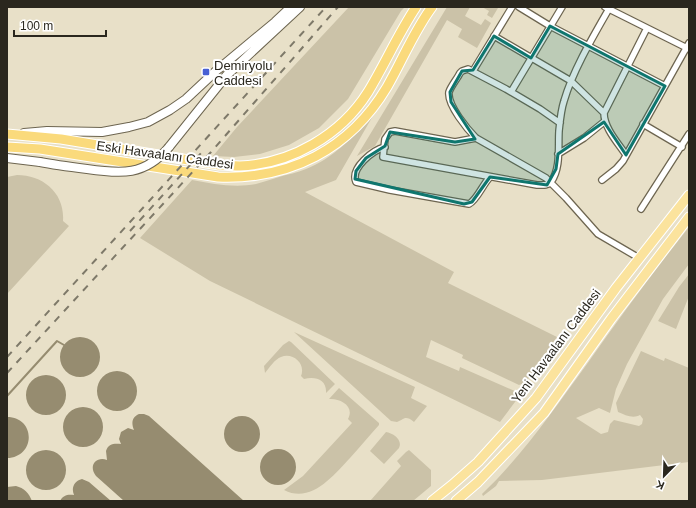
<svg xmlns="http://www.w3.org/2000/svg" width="696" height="508" viewBox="0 0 696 508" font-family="Arial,sans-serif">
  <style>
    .green { fill: #cbc2a8 }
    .water { fill: #968c70 }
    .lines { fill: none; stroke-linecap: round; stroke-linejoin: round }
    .stream { stroke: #968c70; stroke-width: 2 }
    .minor-casing { stroke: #6d6550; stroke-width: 8 }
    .secondary-casing { stroke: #6d6550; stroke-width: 10 }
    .primary-casing { stroke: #fff; stroke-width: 11 }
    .trunk-casing { stroke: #fff; stroke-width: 11 }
    .minor { stroke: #fff; stroke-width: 5.5 }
    .secondary { stroke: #fff; stroke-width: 8 }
    .primary { stroke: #fbe39d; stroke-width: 9 }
    .trunk { stroke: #fada7c; stroke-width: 9 }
    .rail { stroke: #7e7969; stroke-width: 2; stroke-dasharray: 7 7; stroke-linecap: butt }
    .secondary-bridge-casing { stroke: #6d6550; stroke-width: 10; stroke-linecap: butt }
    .secondary-bridge { stroke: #fff; stroke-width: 8 }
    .marked { fill: #0f766e; fill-opacity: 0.2; stroke: #0f766e; stroke-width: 3; stroke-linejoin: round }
    .poi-dot { fill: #4860d4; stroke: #fff; stroke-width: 1.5 }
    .labels { text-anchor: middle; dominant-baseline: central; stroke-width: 4; stroke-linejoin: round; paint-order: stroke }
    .poi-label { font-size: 13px; fill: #2a271e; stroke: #fff; text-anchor: start }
    .street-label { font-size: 13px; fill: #2a271e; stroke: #fff }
  </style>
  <rect width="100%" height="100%" fill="#e8e0c8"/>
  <path class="green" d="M349,7H405L401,11L348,99L319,128L289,145L260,154L234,157L213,156L237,127Z
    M447,7H470L465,16L481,25L485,19L491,23L477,48L458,37L462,29L447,20L375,146L357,156Z
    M482,7H495L498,8L492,18L487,15L489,11Z
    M374,114L336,180L305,192L454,272L448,283L557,337L526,382L519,385L462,358L463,355L431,340L426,357L459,371L460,367L517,392L518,398L500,422L210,281L140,238L192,180C213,184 235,188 256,184C264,182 272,179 279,177C288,174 297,173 306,169C331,160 357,134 374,114Z
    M17,175C43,175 65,193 63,221L69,226L7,294V177Z
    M689,227V264L663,299L627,364L616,389L610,413L599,408L576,418L601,434L608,432L610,424L614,420L639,426L642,424L643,419L640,415C633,419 625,415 618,412L616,403L641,351L664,361L665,358L689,368V462L542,480L499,481L496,486L483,496L482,494C523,455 554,409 587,364C620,317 654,271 689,227Z
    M689,274V296L676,329L658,321L679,287Z
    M294,332L415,387L411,398L427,406L414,422C405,415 405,419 397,422L391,421Z
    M289,341L291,342L335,384L326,393C327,380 316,376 304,379L301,376C306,364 293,352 281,357C275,359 269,368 265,373L264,366L283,345Z
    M339,388L379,423V425C369,436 360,447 350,458C333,476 311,504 284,490L303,476L352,423L348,419C355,406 340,398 329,399Z
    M386,432C393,433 403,440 399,448L384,464L370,451Z
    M409,450L431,470V486L413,501H370L401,466L397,461L406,452Z"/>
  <path class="water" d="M60 357a20 20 0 1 1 40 0a20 20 0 1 1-40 0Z
    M97 391a20 20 0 1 1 40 0a20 20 0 1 1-40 0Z
    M26 395a20 20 0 1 1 40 0a20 20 0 1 1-40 0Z
    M63 427a20 20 0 1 1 40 0a20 20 0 1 1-40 0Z
    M139,414H144L149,416L244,501H124L96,476C88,466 96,456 107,460L106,451C108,444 114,443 121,444L119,439L121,432L128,428L134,430C131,423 132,417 139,414Z
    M224 434a18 18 0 1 1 36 0a18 18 0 1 1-36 0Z
    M7,417C36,417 36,457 7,458Z
    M260 467a18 18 0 1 1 36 0a18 18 0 1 1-36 0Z
    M26 470a20 20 0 1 1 40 0a20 20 0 1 1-40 0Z
    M82,479L89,482L111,501H60C63,495 68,494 74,495C71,488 74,481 82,479Z
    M16,486C24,488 29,493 32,501H7V487Z"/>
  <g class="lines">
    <path class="stream" d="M7,396L57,341L64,345"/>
    <defs>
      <path id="minor" d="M519,7L550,26L665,86
        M605,7L689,49
        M494,36L571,81L604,113
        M473,71L512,7
        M511,92L562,7
        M560,123L540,109L506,89L468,69L462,71L460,73C457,79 451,86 449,92C447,105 468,130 476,138L546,178L566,198L598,234L639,258
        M643,124L682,147
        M476,138L455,142L395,131L390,132L385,139L383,157L537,185C542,185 548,186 551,182C561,168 558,147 559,131C560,121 561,110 564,101C573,70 594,35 610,7
        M385,147C373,150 350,168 356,182L390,190L469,204C477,200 483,184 490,177
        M558,154L584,138L605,121
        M626,155C618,143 604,128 604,113L647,28
        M602,180L616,169L623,161L689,43
        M641,209L689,134"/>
      <path id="secondary" d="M24,133L47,131L102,132L129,127L148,122L170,110L186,99L216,71L275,22L291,7
        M169,147L226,76L300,7
        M7,158L40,162"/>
      <path id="primary" d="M432,501L452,485L478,462L536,398L616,288L689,195
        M456,501L478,482L544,413L611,319L689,217"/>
      <path id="trunk" d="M7,134L61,139L219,165C226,165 233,166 240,166C291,164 341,135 368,92C385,64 398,34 416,7
        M7,147L40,149L218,177C290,180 350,149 387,87C402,61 414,31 432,7"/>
    </defs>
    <use href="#minor" class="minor-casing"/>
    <use href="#secondary" class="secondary-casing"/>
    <use href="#primary" class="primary-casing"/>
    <use href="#trunk" class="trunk-casing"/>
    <use href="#minor" class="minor"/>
    <use href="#secondary" class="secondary"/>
    <use href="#primary" class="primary"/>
    <use href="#trunk" class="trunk"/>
    <path class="rail" d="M130,231L203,151
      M7,357L326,7
      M7,373L211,152L338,7"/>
    <defs>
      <path id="secondary-bridge" d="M40,162C55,165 71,167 87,169C121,174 145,176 169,147"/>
    </defs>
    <use href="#secondary-bridge" class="secondary-bridge-casing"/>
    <use href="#secondary-bridge" class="secondary-bridge"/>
  </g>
  <path class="marked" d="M550,26L665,86L626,155L604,122L558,154L556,169L547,185L490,177L472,202L464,204L355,179L356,171L366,158L385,146L390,132L455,142L475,139L451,102L450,92L462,71L473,70L494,36L531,58Z"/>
  <rect class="poi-dot" x="202" y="68" width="8" height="8" rx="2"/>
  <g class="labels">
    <g class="poi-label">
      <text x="214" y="65">Demiryolu<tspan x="214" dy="15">Caddesi</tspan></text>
    </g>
    <g class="street-label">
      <text transform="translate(165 155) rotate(8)">Eski Havaalanı Caddesi</text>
      <text transform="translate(556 346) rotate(-53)">Yeni Havaalanı Caddesi</text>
    </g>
  </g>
  <rect width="696" height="508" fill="none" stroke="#2a271e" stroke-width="16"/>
  <g transform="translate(664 476) rotate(203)" stroke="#ffffff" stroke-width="3" paint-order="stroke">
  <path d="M0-3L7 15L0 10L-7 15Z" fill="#2a271e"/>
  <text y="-6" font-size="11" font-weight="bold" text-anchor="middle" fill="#2a271e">K</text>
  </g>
  <path d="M14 30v6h92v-6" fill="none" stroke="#2a271e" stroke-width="2"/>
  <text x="20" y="30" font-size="12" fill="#2a271e" stroke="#ffffff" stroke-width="3" paint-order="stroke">100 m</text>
</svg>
